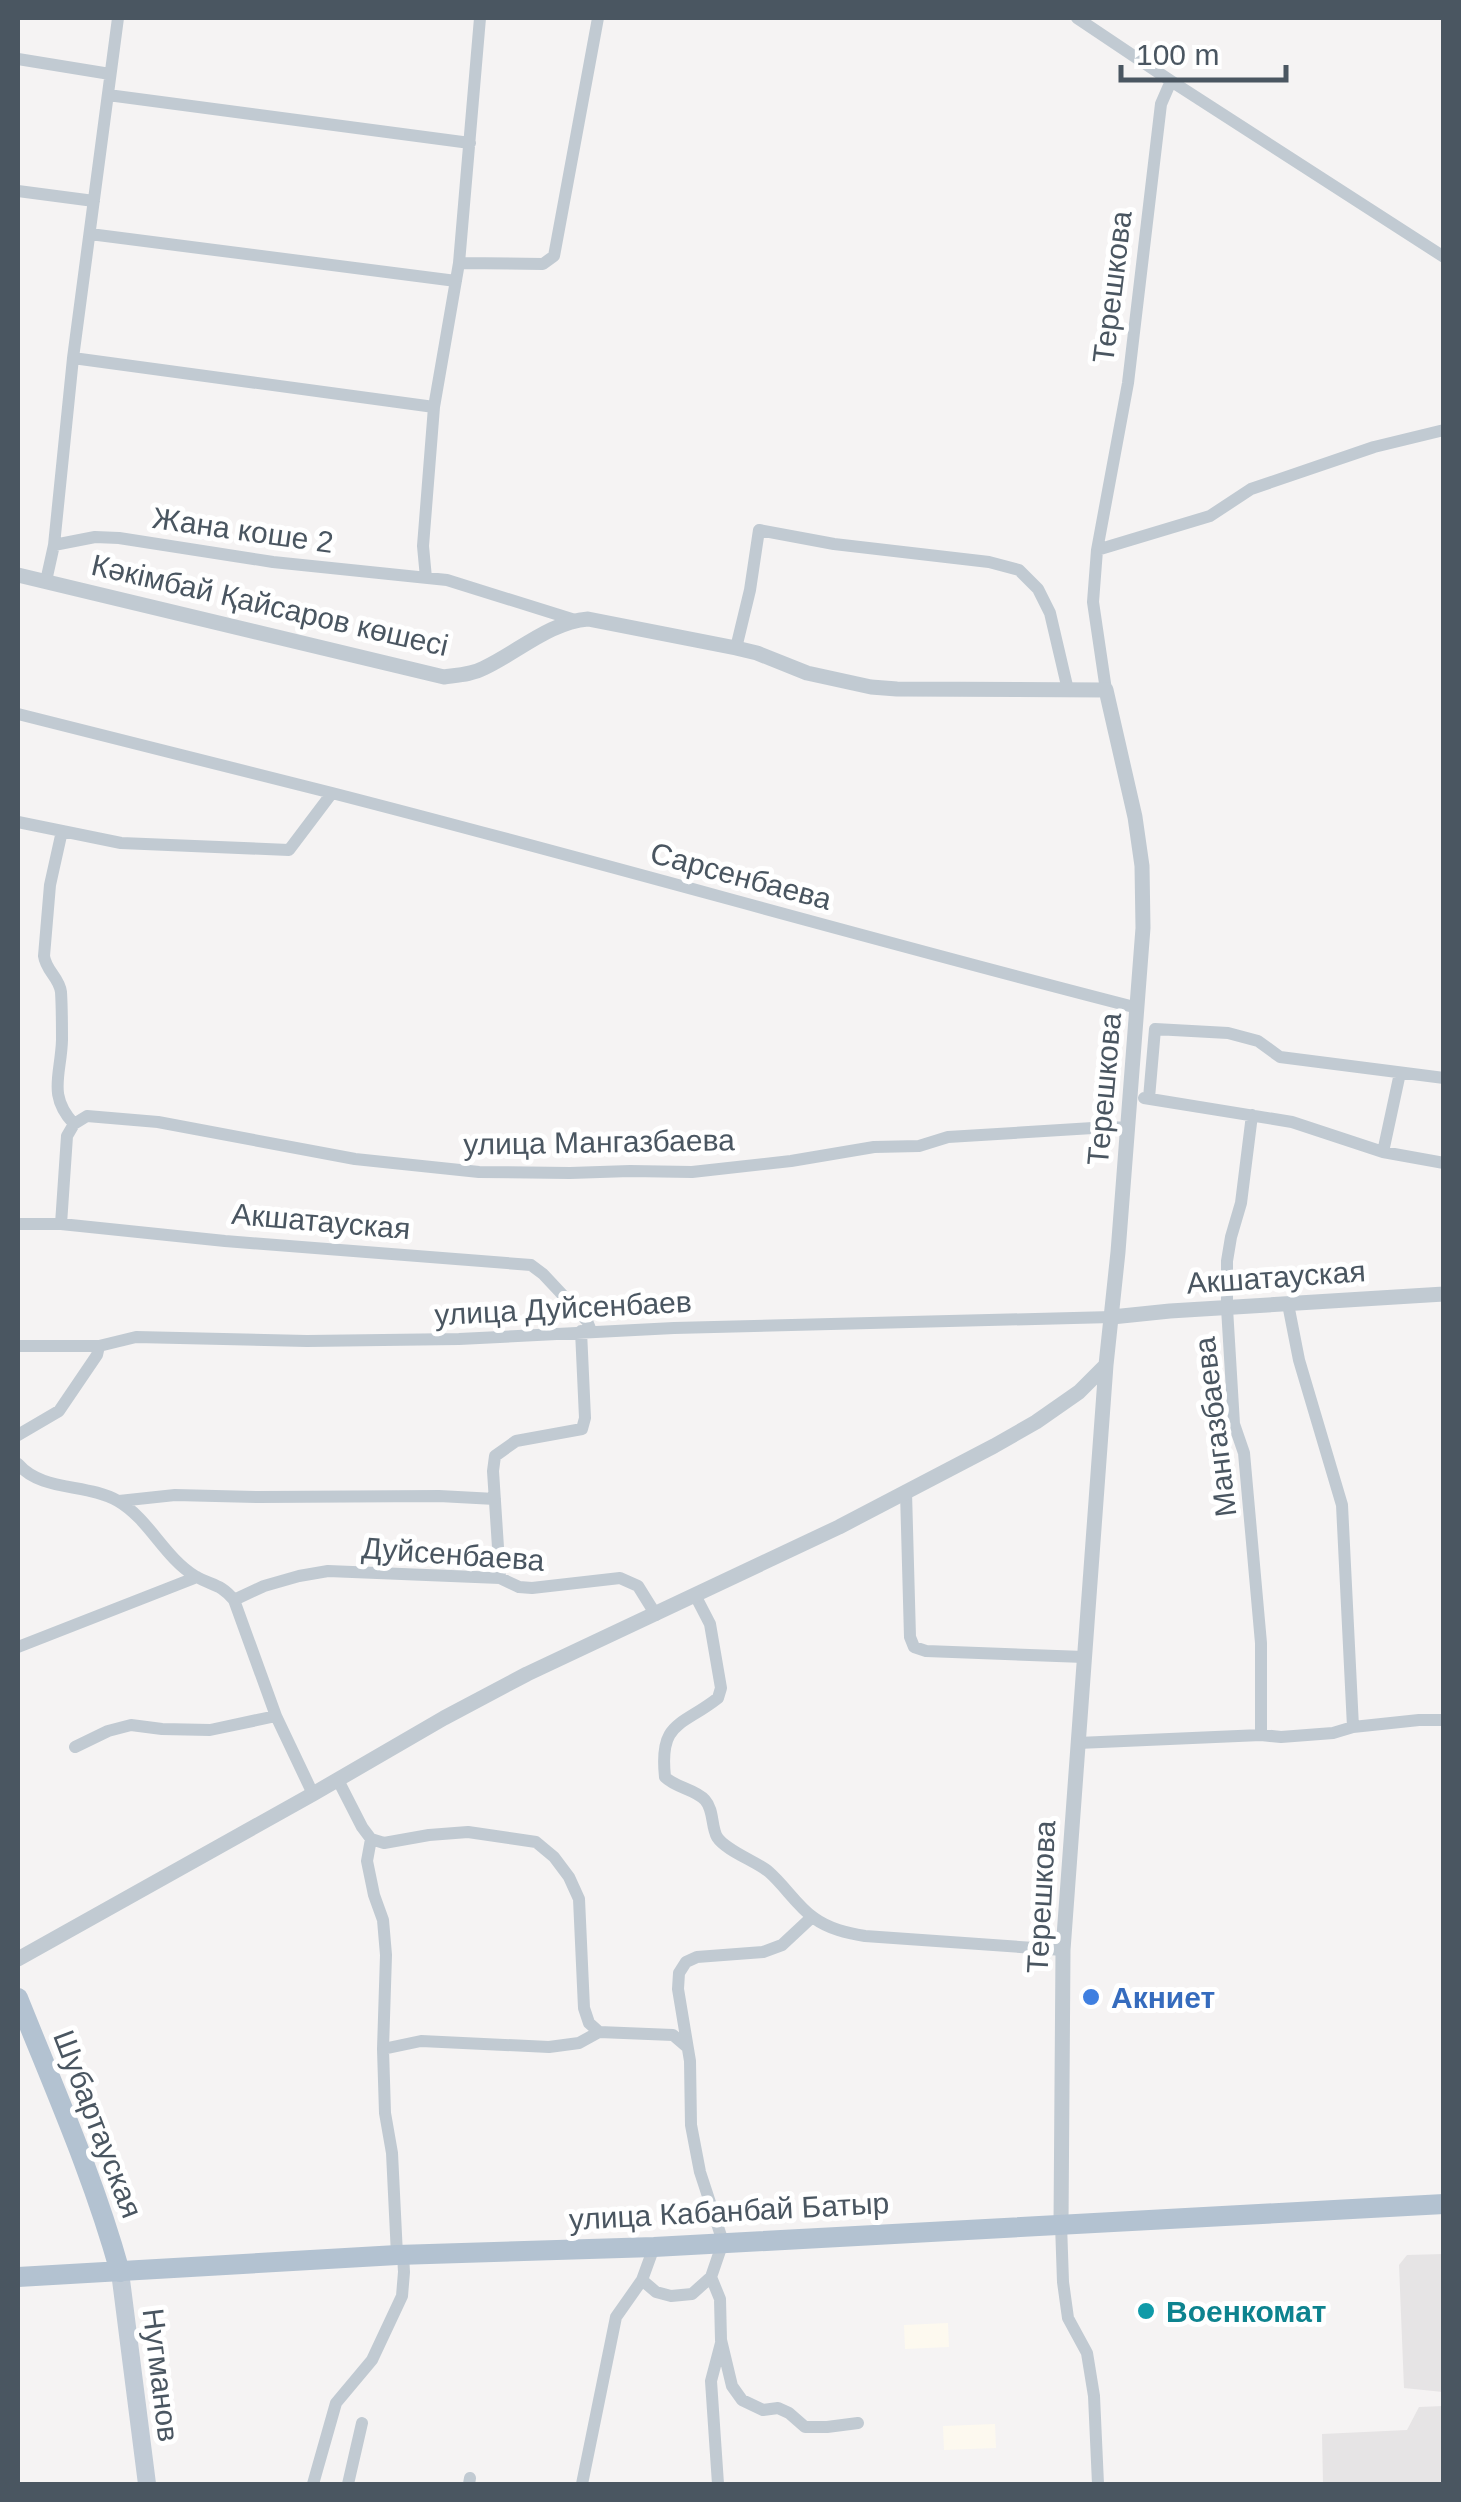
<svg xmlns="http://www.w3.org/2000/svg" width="1461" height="2502" viewBox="0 0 1461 2502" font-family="Arial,sans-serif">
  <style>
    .commercial { fill: #fdf9ef }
    .education { fill: #e6e4e5 }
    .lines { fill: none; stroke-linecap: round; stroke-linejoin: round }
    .minor { stroke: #c1cad2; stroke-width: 12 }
    .tertiary { stroke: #c1cad2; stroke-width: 15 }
    .secondary { stroke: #c1cbd6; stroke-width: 18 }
    .primary { stroke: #b3c2d1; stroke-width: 20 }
    .shop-dot { fill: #3f7fe0; stroke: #fff; stroke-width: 4 }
    .culture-dot { fill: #0f9aa8; stroke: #fff; stroke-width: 4 }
    .labels { text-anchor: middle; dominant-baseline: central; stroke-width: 10; stroke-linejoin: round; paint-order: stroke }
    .street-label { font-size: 30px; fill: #4a5661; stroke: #fff }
    .shop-label { font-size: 30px; font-weight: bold; fill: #366cbe; stroke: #fff; text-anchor: start }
    .culture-label { font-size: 30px; font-weight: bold; fill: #0d838f; stroke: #fff; text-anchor: start }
  </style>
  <rect width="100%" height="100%" fill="#f5f3f3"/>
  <path class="commercial" d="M948,2323L949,2347L905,2349L904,2325Z
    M995,2424L996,2448L944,2450L943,2426Z"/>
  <path class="education" d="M1443,2254V2392L1404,2388L1399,2265L1407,2255Z
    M1443,2406V2484H1323L1322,2434L1407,2430L1419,2407Z"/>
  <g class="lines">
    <path class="minor" d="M1077,18L1171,81L1444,257
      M18,59L110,74
      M108,95L470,143
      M18,191L94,201
      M90,234L456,281
      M459,263L543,264L554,256L598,18
      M73,358L434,407
      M54,545L95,537L119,538L273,562L447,580L575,620
      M1097,550L1210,516L1251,489L1374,447L1444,430
      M426,578L423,546L434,407L459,263L480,18
      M46,581L54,545L73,358L118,18
      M736,648L750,590L759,530L834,544L989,562L1019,570L1038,589L1050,613L1068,690
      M1106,690L1093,602L1097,550L1128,383L1161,104L1171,81
      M18,714L332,793
      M18,822L121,843L289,850L332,793C601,862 868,939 1138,1008
      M1144,1098L1292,1122L1383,1152L1444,1163
      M1149,1098L1155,1029L1228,1033L1258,1041L1280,1057L1444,1078
      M1252,1115L1241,1203L1231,1237L1227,1261V1308L1234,1424L1244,1453L1261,1643V1735
      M74,1124L87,1116L158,1122L355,1159L479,1172L570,1173L630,1171L692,1172L791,1161L874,1147L919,1146L948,1137L1109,1127L1128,1128
      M1383,1152L1400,1073
      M18,1224H61L225,1241L531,1265L543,1274L587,1321L591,1331
      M61,1224L67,1136L74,1124C47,1095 61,1075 62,1040C62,1024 62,1008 61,992C59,977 46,971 44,956L50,885L62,831
      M1288,1304L1299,1360L1342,1505L1353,1727
      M18,1346H99L136,1337L307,1341L459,1339L674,1328L1112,1317
      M18,1435L59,1411L97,1355L99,1346
      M18,1464C42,1492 87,1483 118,1501C149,1519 164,1557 195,1576C212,1586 220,1583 234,1600L276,1716L313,1794
      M906,1492L910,1637L914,1647L926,1651L1084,1657
      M119,1501L175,1495L258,1497L439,1496L495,1499
      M500,1578L493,1471L495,1456L516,1441L582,1429L585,1418L581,1331
      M695,1595L710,1624L721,1688L718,1698C681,1727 659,1721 665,1777C676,1788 695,1789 705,1800C714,1810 711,1826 717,1837C726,1851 756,1861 769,1872C785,1886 797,1906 814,1918C829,1929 847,1933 865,1936L1063,1950
      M234,1600L264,1586L299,1576L328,1571L500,1578L519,1587L532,1588L620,1578L638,1586L656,1615
      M18,1647L197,1577
      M1078,1743L1261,1735L1281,1737L1333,1733L1353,1727L1419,1720H1444
      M75,1747L108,1731L131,1725L162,1729L210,1730L276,1716
      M338,1780L362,1827L371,1839L384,1843L429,1835L468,1832L536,1842L554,1857L569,1877L579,1899L584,2008L589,2023L599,2032L673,2035L687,2047
      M371,1839L367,1861L374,1895L383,1920L386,1955L383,2049L385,2113L392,2153L397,2255
      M383,2049L421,2041L549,2047L579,2043L599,2032
      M1061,2224L1063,2282L1068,2318L1087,2353L1094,2396L1098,2484
      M711,2277L720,2299L721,2340L732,2386L742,2400L763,2410L778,2408L789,2413L805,2427H827L858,2423
      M642,2280L656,2292L671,2296L692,2294L711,2277L723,2242L700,2172L691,2125L690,2061L678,1989L679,1973L686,1962L697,1957L763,1952L782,1945L812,1917
      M313,2484L336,2403L372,2360L402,2296L404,2272L403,2255
      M348,2484L362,2423
      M469,2484L470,2478
      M582,2484L616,2317L642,2280L654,2247
      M718,2484L711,2381L721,2343"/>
    <path class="tertiary" d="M18,575L444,677C458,675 473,674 484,668C518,652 550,622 588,619L736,648L757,653L807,673L871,687L897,689L1106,690L1135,817L1142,866L1143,928L1118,1252L1106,1365L1063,1950L1061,2224
      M1112,1317L1170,1311L1444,1294
      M18,1959L313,1794L444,1718L527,1674L839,1527L994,1446L1036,1422L1079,1392L1106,1365"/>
    <path class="secondary" d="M120,2272L147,2484"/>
    <path class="primary" d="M18,1998C54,2088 94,2178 120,2272
      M18,2277L397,2255L654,2247L1444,2204"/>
  </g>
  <circle class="shop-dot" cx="1091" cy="1997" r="10"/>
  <circle class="culture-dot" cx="1146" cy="2311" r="10"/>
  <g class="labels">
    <g class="street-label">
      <text transform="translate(1112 287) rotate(-83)">Терешкова</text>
      <text transform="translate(243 530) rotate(8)">Жана коше 2</text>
      <text transform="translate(270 605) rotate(13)">Кәкімбай Қайсаров көшесі</text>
      <text transform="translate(741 876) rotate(15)">Сарсенбаева</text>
      <text transform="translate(1104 1089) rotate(-85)">Терешкова</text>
      <text transform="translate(599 1142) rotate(-1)">улица Мангазбаева</text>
      <text transform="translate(321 1221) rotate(5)">Акшатауская</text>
      <text transform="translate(1276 1277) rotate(-4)">Акшатауская</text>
      <text transform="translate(563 1308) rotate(-3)">улица Дуйсенбаев</text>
      <text transform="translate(1215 1427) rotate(-97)">Мангазбаева</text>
      <text transform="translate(453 1554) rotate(4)">Дуйсенбаева</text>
      <text transform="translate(1041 1897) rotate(-87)">Терешкова</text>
      <text transform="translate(98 2124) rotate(69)">Шубартауская</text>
      <text transform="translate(729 2211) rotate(-3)">улица Кабанбай Батыр</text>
      <text transform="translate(161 2375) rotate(83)">Нугманов</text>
    </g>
    <g class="shop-label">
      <text x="1111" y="1997">Акниет</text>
    </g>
    <g class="culture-label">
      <text x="1166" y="2311">Военкомат</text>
    </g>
  </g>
  <rect width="1461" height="2502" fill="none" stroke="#4a5661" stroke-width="40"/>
  <path d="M1121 65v15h165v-15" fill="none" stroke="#4a5661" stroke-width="5"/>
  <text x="1136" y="65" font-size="30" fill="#4a5661" stroke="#ffffff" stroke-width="8" paint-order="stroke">100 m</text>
</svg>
